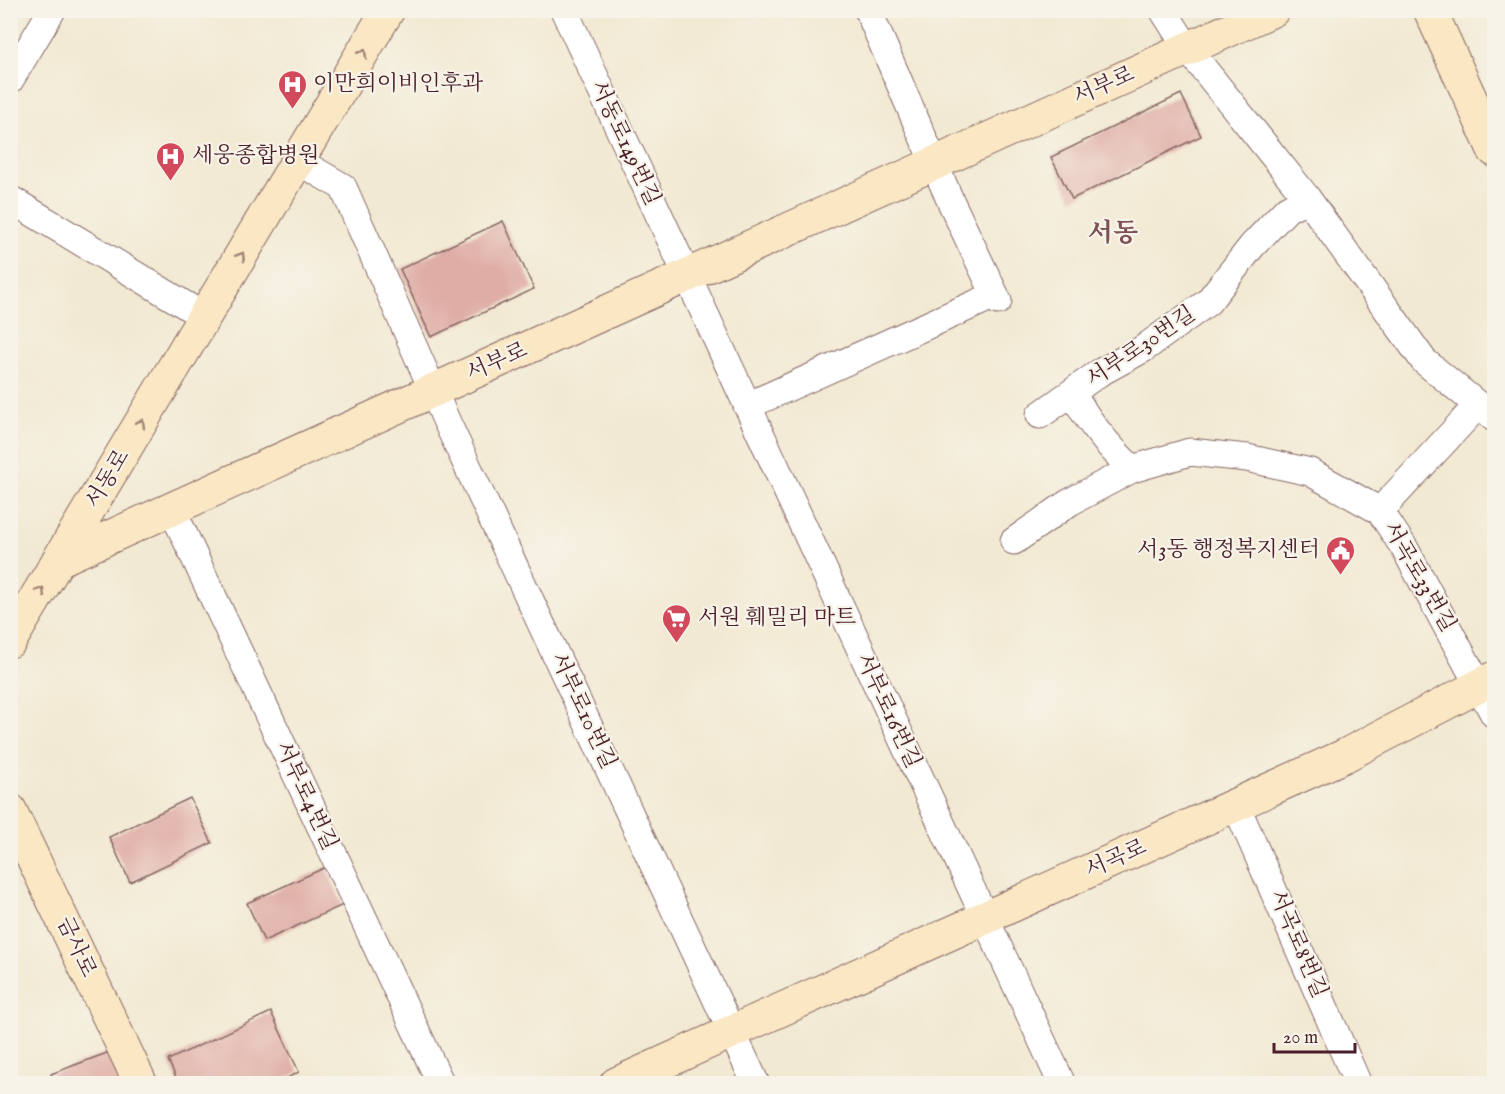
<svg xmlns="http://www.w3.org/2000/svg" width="1505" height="1094" viewBox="0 0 1505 1094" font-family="'IM FELL English','Noto Serif KR',serif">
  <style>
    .building { fill: #dfada6 }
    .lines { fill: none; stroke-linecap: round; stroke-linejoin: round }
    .street-casing { stroke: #856665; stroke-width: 29 }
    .secondary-casing { stroke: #856665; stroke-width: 35 }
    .street { stroke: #fff; stroke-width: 27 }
    .secondary { stroke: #fae7c3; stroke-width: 33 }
    .oneway { stroke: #a28377 }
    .labels { text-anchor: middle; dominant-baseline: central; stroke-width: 4.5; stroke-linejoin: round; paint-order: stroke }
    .poi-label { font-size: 22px; fill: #4a1f2b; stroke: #f7f3e8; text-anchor: start }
    .street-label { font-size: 22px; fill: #4a1f2b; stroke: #f7f3e8 }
    .quarter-label { font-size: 26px; font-weight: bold; fill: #7e5156; stroke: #f7f3e8 }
  </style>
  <rect width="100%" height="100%" fill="#f7f3e8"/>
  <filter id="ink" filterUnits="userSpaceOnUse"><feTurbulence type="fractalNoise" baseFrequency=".0167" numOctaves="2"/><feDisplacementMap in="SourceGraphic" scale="12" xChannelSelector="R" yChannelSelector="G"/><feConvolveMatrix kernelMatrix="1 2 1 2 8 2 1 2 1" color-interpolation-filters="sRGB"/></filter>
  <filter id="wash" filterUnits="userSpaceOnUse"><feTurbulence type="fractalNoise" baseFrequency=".008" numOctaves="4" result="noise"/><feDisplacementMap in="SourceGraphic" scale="24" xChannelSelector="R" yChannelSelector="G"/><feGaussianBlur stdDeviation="1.35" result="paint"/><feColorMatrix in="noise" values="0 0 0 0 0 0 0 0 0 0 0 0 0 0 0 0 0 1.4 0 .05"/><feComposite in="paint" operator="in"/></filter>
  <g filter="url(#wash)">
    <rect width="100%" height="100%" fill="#f2e9d2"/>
    <g id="blocks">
      <path class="building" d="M1181,94L1201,136L1072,199L1051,157Z
        M503,221L534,289L431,337L400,269Z
        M190,798L212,843L130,882L109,837Z
        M326,867L343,905L264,941L247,903Z
        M271,1012L299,1072L276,1084H179L168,1060Z
        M112,1051L124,1084H55L51,1074Z
        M320,1078L323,1084H307Z"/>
    </g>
  </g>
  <g filter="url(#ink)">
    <use href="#blocks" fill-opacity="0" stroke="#856665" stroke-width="1.5"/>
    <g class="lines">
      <defs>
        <path id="street" d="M564,10L1062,1084
          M868,10L950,200L998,301
          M1163,10L1187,48L1307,198L1424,361L1494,418
          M10,80L52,10
          M298,161L343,187L446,420L756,1084
          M10,199L205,317
          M1073,393C1087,421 1109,447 1132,469
          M747,406L995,295
          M1040,415L1099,373L1143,349L1208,302L1252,246L1287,209L1307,198
          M172,509L441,1084
          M1380,511L1478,405
          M1014,541L1070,502L1132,469L1190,452L1247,458L1310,472L1380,511L1405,549L1494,714
          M1236,805L1358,1084"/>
        <path id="secondary" d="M1430,10L1494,150
          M59,560L1273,10
          M10,641L388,10
          M10,810L141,1084
          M616,1084L1344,756L1494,678"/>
      </defs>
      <use href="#street" class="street-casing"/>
      <use href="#secondary" class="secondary-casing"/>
      <use href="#street" class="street"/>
      <use href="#secondary" class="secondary"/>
    </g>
    <defs><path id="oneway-chevron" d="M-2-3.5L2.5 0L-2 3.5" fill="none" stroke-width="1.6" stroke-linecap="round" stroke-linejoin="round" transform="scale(1.5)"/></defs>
    <g class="oneway">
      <use href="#oneway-chevron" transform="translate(363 53) rotate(-59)"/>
      <use href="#oneway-chevron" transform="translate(241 256) rotate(-59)"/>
      <use href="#oneway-chevron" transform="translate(141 423) rotate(-59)"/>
      <use href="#oneway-chevron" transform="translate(41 591) rotate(-59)"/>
    </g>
  </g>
  <defs>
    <symbol id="hospital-pin" viewBox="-11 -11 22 30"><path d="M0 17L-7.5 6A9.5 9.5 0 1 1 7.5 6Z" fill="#d1495b" stroke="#f7f3e8"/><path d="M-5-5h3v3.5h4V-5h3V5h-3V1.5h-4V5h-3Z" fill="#fff"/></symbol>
    <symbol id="civic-pin" viewBox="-11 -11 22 30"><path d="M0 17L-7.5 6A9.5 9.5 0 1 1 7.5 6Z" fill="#d1495b" stroke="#f7f3e8"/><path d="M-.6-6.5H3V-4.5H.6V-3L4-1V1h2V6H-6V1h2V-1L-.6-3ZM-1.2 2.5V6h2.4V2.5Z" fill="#fff"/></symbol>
    <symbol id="supermarket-pin" viewBox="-11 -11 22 30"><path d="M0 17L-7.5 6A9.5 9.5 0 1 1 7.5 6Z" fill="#d1495b" stroke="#f7f3e8"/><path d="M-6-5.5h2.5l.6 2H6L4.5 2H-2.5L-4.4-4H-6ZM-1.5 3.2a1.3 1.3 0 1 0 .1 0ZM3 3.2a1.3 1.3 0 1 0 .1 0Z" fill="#fff"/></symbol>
  </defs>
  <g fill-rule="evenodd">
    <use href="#hospital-pin" x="276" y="68" width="33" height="45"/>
    <use href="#hospital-pin" x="154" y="140" width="33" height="45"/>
    <use href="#civic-pin" x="1324" y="534" width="33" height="45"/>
    <use href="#supermarket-pin" x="660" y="602" width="33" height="45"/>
  </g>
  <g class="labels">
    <g class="poi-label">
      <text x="313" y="84">이만희이비인후과</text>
      <text x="192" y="156">세웅종합병원</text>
      <text x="1320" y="550" text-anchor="end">서3동 행정복지센터</text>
      <text x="698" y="618">서원 훼밀리 마트</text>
    </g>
    <g class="street-label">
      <text transform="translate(1104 86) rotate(-24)">서부로</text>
      <text transform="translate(625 143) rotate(65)">서동로149번길</text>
      <text transform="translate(1141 347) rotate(-34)">서부로30번길</text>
      <text transform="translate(497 362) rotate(-24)">서부로</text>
      <text transform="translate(108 479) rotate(-59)">서동로</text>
      <text transform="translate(1419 577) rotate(60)">서곡로33번길</text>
      <text transform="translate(583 711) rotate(65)">서부로10번길</text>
      <text transform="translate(888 711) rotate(65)">서부로16번길</text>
      <text transform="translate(306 796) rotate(65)">서부로4번길</text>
      <text transform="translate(1116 859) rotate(-24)">서곡로</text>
      <text transform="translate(1298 944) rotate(67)">서곡로8번길</text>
      <text transform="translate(76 947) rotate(65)">금사로</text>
    </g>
    <g class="quarter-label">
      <text x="1113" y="233">서동</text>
    </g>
  </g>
  <rect width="1505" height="1094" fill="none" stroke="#f7f3e8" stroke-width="36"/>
  <path d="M1274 1043v9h81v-9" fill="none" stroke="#4a1f2b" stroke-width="3"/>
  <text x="1283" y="1043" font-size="18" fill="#4a1f2b" stroke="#f7f3e8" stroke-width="4.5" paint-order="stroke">20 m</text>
</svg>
